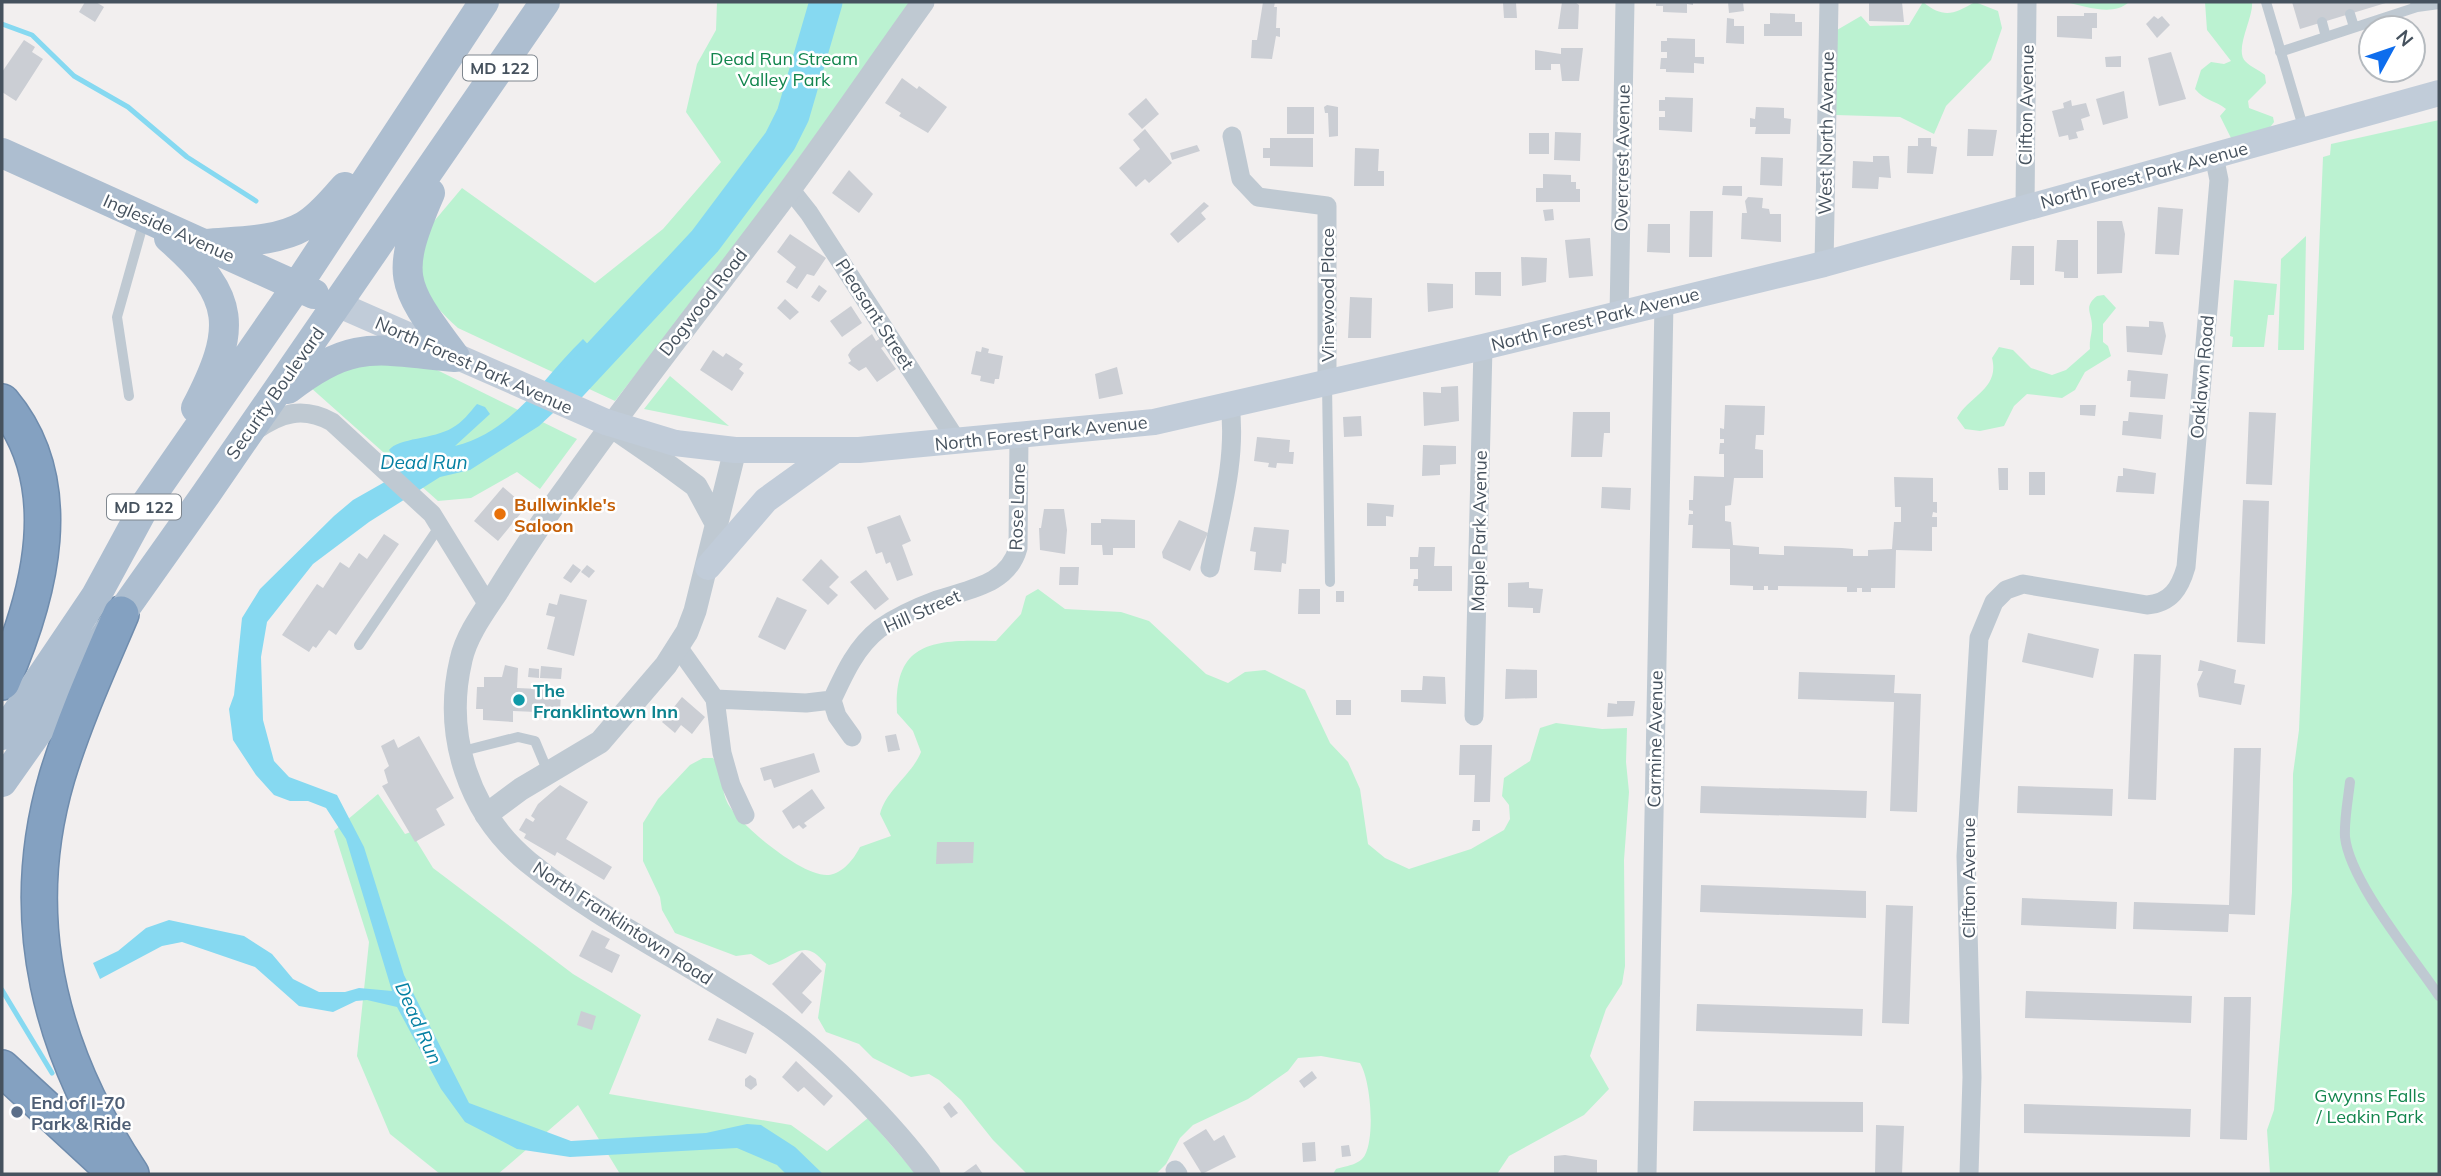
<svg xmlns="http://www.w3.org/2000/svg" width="2441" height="1176" viewBox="0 0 2441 1176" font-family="Mulish,sans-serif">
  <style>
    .green { fill: #bbf2d1 }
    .water { fill: #86d9f1 }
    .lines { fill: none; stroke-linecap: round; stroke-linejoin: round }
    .stream { stroke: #86d9f1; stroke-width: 5 }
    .river { stroke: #86d9f1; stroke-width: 33 }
    .building { fill: #cbced4 }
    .motorway-casing { stroke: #6f8cad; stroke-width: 38 }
    .service { stroke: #bfc9d2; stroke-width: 10 }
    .minor { stroke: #bfc9d2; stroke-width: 19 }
    .tertiary { stroke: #bfc9d2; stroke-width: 23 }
    .secondary { stroke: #c1ccd9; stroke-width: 26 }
    .primary { stroke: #adbed0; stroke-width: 30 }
    .motorway { stroke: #84a1c1; stroke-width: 35 }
    .tertiary-bridge { stroke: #bfc9d2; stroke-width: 23 }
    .secondary-bridge { stroke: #c1ccd9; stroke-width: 26 }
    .food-dot { fill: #e8710a; stroke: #fff; stroke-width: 2.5 }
    .culture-dot { fill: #0f9aa8; stroke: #fff; stroke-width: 2.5 }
    .service-dot { fill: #5c6f8a; stroke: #fff; stroke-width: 2.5 }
    .labels { text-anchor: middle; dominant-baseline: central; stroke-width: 5; stroke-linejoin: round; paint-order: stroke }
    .shield { fill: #fff; stroke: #7e868e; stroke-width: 2 }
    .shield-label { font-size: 16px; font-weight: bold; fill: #46525e }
    .park-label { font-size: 18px; fill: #12854d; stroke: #fff }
    .street-label { font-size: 18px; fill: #46525e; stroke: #fff }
    .food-label { font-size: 18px; font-weight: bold; fill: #c56008; stroke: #fff; text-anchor: start }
    .culture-label { font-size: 18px; font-weight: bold; fill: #0d838f; stroke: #fff; text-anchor: start }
    .service-label { font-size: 18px; font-weight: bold; fill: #4e5e75; stroke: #fff; text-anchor: start }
    .water-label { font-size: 19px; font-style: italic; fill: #0580a3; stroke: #fff }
  </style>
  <rect width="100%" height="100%" fill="#f2efef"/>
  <path class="green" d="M717,2H912L733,249L615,401L458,328C421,294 421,286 420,238L462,188L595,283L663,229L721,162L686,112L697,64L716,30Z
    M1923,2C1944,19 1954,14 1975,2L1998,11L2002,28L1991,60L1946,106L1934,134L1900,117L1836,115L1837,30L1861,16L1870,26L1909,25Z
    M2065,2H2129C2113,17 2085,6 2065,2Z
    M2205,2H2252C2254,17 2233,51 2246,62C2251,67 2259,70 2265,75L2266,83L2248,101L2249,108L2273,117L2274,122L2268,130L2232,140L2220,116L2226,109C2215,100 2205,101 2195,89L2201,70L2211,62L2224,64L2231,61L2207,30Z
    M2439,120V1174H2270L2267,1130L2274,1110L2292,892L2293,774L2299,730L2323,157L2330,155L2331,144Z
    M2306,236L2304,350H2278L2281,259Z
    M2234,280L2277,284L2274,315H2268L2264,347H2232L2233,337L2230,336Z
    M2104,295L2116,308L2103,324V342L2108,346L2111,356L2085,372L2075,390L2062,398L2027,394L2014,406L2004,426L1980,431L1965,429L1957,418C1969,396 2000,389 1992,358L1999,347L2013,350L2031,368L2052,375L2066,370L2090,349C2089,340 2092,335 2092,326C2092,313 2083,307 2097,296Z
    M388,359L435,369L577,439L540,489L517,472L471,498L438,501L310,387L353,364Z
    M670,376L729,426L644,409Z
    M1038,589L1065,609L1121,612L1149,621L1206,674L1228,683L1245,672L1265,670L1305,690L1330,743L1348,762L1360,789L1368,844L1385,858L1409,869L1471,849L1504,830L1510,819L1509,805L1502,796L1504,778L1530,761L1540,728L1556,723L1602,729L1627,728L1626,762L1629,792L1624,860L1625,966L1622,984L1606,1009L1590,1056L1609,1089L1584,1115L1509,1156L1497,1174H1333L1336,1169C1345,1166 1360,1165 1365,1155C1375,1136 1371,1081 1360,1063L1321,1056L1298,1058L1288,1071L1248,1099L1193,1125L1180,1138L1166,1164L1156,1174H1027L993,1140L961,1100L939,1080L929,1074L911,1077L873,1058L859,1044L826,1032L818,1018L826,964C802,935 795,959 769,965L751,954L736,956L675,933L662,910L660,897L643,861V823L658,799L690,765L703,758H713C724,771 720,789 728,804C740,825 803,878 829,875C843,873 854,859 860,847L891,836L880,814C886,790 911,776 921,752L913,731L897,713C893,639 936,640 996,641L1021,614L1026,596Z
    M378,794L405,834L411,832L433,868L573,974L641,1015L609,1094L791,1125L827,1151L868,1118L916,1174H620L578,1105L498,1174H440L390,1134L357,1056L369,942L334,831Z"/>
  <path class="water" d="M583,339L606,364L539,426L470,470L440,477L369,522L313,564L267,622L261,657L263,720L274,761L289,777L337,795L364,847L404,975L469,1103L571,1141L706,1133L747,1124L761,1125L795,1147L823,1174H786L777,1165L737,1148L570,1157L517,1149L465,1122L441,1089L397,1007L367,1000L356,1001L333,1012L299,1006L255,967L182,942L162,946L100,979L93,963L118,951L146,928L169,920L244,936L272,954L293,979L319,992H345L359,988L392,991L346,839L326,808L308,801H290L274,795L256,775L233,740L229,709L234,695L242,618L260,589L334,516L353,500L390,479L401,467L389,450C398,438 434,439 452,428C462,423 470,412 477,404L485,407L490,414L455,446C515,431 541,379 583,339Z"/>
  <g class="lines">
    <path class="stream" d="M2,24L32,35L74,76L128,107L187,157L256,201
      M2,990L52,1073"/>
    <path class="river" d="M568,388L705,241L780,141L793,115L826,2"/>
  </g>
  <path class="building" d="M85,2H96L104,7L95,22L79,12Z
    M1263,2H1275L1274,7H1277L1276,28H1280V37L1276,36L1272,59L1251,58L1252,40H1257Z
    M1562,2H1575L1579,5L1578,29H1558Z
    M1656,2H1693V5L1687,4V13L1663,12V6H1656Z
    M1728,2H1743L1744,11L1729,13Z
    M1869,2H1902L1904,22L1869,21Z
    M2292,2H2389L2300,29Z
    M1503,3H1516L1517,18H1504Z
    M1770,13L1795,14V22H1802V36H1764V24H1770Z
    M2084,13H2097V28H2092V39L2057,37V16H2084Z
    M2154,16L2158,19L2162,16L2170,25L2157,38L2146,24Z
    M1727,18L1734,19V26H1744V44L1726,43Z
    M1667,38L1695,39V57H1704V64L1694,63V73L1666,72V69H1660L1661,58H1667V52H1661V41H1667Z
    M24,40L35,47L32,52L43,59L16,101L2,92V72Z
    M1561,48H1583L1579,81H1562L1560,64H1551V70H1535V50L1561,54Z
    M2171,52L2186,99L2159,106L2148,58Z
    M2121,56V67H2106L2105,57Z
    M902,78L917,89L919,86L947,107L928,133L899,116L901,113L885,103Z
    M2124,91L2128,118L2103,125L2096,99Z
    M1665,97L1693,98L1692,132L1659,130V117H1665V111H1659V100H1665Z
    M1146,98L1159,114L1142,129L1128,114Z
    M2071,100L2072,106L2086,103L2090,116L2081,119L2084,130L2076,132L2078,138L2069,140L2068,135L2059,137L2052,111L2064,108L2063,103Z
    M1327,105L1338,107V136L1329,137L1328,113H1325L1324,107Z
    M1287,107H1314V134H1287Z
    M1756,107L1784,108V118L1791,119L1790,134H1755L1756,127H1750V118L1755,119Z
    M1145,129L1172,163L1149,183L1145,179L1136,187L1119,168L1140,149L1133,140Z
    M1968,129L1997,130L1993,156H1967Z
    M1555,132L1581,133L1580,161L1554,160Z
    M1529,133H1549V154H1529Z
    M1270,138H1313V167L1270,166V158H1263V148H1270Z
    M1918,138H1931V146L1937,147L1933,174L1907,173L1908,146H1918Z
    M1197,145L1200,151L1172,160L1170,153Z
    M1355,148L1379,149L1378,171H1384V186H1354Z
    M1873,156H1889L1891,178L1879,177L1878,189L1852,188L1853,161L1873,162Z
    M1761,157L1783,158L1782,186L1760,185Z
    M849,170L873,194L859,213L832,193Z
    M1543,174L1571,175V182H1576V189H1580V202H1536V188H1543Z
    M1723,186H1742V196L1722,195Z
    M1748,197L1763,198L1762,208L1769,209L1770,214H1781V242L1741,239L1742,213H1747L1745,201Z
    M1204,202L1209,206L1201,213L1206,219L1178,243L1170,234Z
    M2158,207L2183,209L2179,255L2155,254Z
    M1553,209L1554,220L1545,221L1543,210Z
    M1690,211H1713L1712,257H1689Z
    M2097,221H2122L2125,234L2122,273L2097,274Z
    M1648,224H1670V253L1647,252Z
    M790,234L826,258L814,276L807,274L797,289L786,282L796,267L777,252Z
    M1590,238L1593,276L1569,278L1565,240Z
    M2057,240H2078V278H2064V272L2055,271Z
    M2012,246H2034V285H2020V280H2010Z
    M1521,257L1547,258L1546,282L1522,286Z
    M1475,272H1501V296L1475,295Z
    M1427,283L1453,284V308L1428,312Z
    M819,285L827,291L819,302L811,297Z
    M1350,297L1372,298L1371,338H1348Z
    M785,299L799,312L790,320L777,308Z
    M851,306L862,323L842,337L830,321Z
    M2149,321L2163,322L2166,336L2162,355L2127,352L2126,326L2149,327Z
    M872,334L876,341L881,338L886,345L881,348L896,369L877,382L866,367L859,371L848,363L851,361L848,355L852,349Z
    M982,347L989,349L988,353L1003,356L999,379H995L994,384L980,381L981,376L971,374L976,351L981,352Z
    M713,350L723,357L726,353L743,364L739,369L744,373L732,391L700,370Z
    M1117,367L1123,394L1099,399L1095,374Z
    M2128,370L2168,374L2165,399L2130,397L2131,381H2127Z
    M1458,386L1459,421L1424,426L1423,392L1441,393V387Z
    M1725,405L1765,406L1764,435H1756L1755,449L1763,450V478H1734L1731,505L1725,506V521L1731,522L1733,545L1759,547V554L1780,555H1784V546L1842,548L1853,549V556H1868V550L1892,549L1894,522H1901V507H1895L1894,477L1933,478V502H1937V513L1933,512L1932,517H1937V527H1932V551L1896,550L1895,588H1871V592H1862V588H1857V592H1847V587L1778,586V590H1768V586H1764V590H1753V586L1730,585V549L1692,548L1693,525H1688L1689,514H1693V511L1689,510V500H1693L1694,476L1724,477V454H1719L1720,443H1724V439H1720V428L1724,429Z
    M2080,405H2096L2095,416L2080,415Z
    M1573,412H1610V433H1604L1602,457H1571Z
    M2129,412L2163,415L2161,439L2122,435L2123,421H2128Z
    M2249,412L2276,413L2272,485L2246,484Z
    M1361,416L1362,436L1344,437L1343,417Z
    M1257,437L1290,440L1289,452H1294L1293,464L1277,463L1276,468L1268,467L1269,463L1254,461Z
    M1423,445L1456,446V464L1440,465V475L1422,476Z
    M1998,468H2008V490H1999Z
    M2123,468L2156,473L2154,494L2116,492L2118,476H2123Z
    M2029,472H2045V495H2029Z
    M503,487L526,507L498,541L474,521Z
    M1602,487L1631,488L1630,510L1601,508Z
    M2243,500L2269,501L2265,644L2237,642Z
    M1367,503L1394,505L1393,517L1386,516V526H1367Z
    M1044,509H1064L1067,530L1065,554L1040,550L1039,528H1041Z
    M900,515L911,541L902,545L913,575L897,581L890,562L886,564L882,552L876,554L867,527Z
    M1101,519L1135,520V548H1113V555H1103L1102,545H1091V523H1101Z
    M1179,520L1208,533L1190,571L1163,558L1162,552Z
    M1254,527L1289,530L1286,564L1282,563L1281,572L1254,570L1256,552L1250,551Z
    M384,534L399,544L336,635L329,630L316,648L313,646L309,652L282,635L317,584L323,588L340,562L349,568L359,553L367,559Z
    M1419,547H1435L1434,566H1452V591H1418V586H1413L1414,579H1418V569H1410V557H1418Z
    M821,559L839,577L829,587L838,595L828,605L802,580Z
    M573,564L581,570L571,583L563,578Z
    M587,565L595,571L589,578L581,572Z
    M1060,567H1079L1078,585H1059Z
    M866,570L889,599L875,610L850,582Z
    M1529,582V588L1543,589L1540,613H1533V608L1508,607V583Z
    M1299,589H1320V614H1298Z
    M1336,591H1344V602H1336Z
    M560,594L587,600L574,656L547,649L555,617L546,615L549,603L557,605Z
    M777,597L807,610L785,650L758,637Z
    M2028,633L2099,649L2093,678L2022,662Z
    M2134,654L2161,655L2156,800L2128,799Z
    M2200,660L2236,670L2234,683L2245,685L2241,705L2199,697L2197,684L2203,671H2198Z
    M505,665L518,668L517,688L561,690L560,713L513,711V722L483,720V709H476L477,687H484V677H502Z
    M541,666L562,668L561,679L540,678Z
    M529,668L539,669V678L528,677Z
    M1506,669L1537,670V698L1505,699Z
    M1799,672L1895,675L1894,693L1921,694L1917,812L1890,811L1894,702L1798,699Z
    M1423,676L1445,677L1446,704L1401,702V690H1422Z
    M682,697L705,717L692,734L681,725L675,733L662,722Z
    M1336,700H1351V715H1336Z
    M1617,701H1635L1633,716L1607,717L1608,703L1617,704Z
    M896,734L900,750L888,752L885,736Z
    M419,736L454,798L436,809L445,825L415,842L382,786L388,783L384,770L389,766L381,746L394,739L398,748Z
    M1460,745H1492L1490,802H1474L1475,775H1459Z
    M2234,748H2261L2255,915L2229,914L2228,932L2133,929L2134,902L2229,905Z
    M814,753L820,772L774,788L771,779L764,781L760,768Z
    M560,785L588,802L566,839L612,867L604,880L557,852L555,856L524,838L526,834L519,830L526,818L533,822L535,819L531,816L538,804Z
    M1701,786L1867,791L1866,818L1700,813Z
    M2018,786L2113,789L2112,816L2017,813Z
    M812,789L825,808L804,823L807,826L803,829L799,825L793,829L782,811Z
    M1473,820H1480V831H1472Z
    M937,842H974L973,863L936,864Z
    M1701,885L1866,891V918L1700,912Z
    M2022,898L2117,902L2116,929L2021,925Z
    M1886,905L1913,906L1909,1024L1882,1023Z
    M592,930L610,939L605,948L620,955L612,973L579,956Z
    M802,952L822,971L802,993L812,1002L802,1014L772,984Z
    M2026,991L2192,996L2191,1023L2025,1018Z
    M2224,997H2251L2247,1140L2220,1139Z
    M1697,1004L1863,1009L1862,1036L1696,1031Z
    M581,1011L596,1016L592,1030L577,1025Z
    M717,1018L754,1033L746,1054L708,1040Z
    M796,1061L833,1096L824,1106L804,1087L798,1092L782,1077Z
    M1312,1071L1317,1078L1304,1088L1299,1081Z
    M750,1075L756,1079L757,1085L751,1090L745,1086V1079Z
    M1694,1101L1863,1102V1132L1693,1131Z
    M949,1102L958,1113L951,1118L943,1107Z
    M2024,1104L2191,1109L2190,1137L2024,1133Z
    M1876,1125L1904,1126L1902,1174H1875Z
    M1206,1129L1214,1141L1224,1135L1236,1157L1202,1174L1183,1143Z
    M1315,1142L1316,1161L1303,1162L1302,1143Z
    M1349,1145L1351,1156L1342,1157L1341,1146Z
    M1565,1155L1597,1160V1174H1554V1156Z
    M976,1164L983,1174H962Z"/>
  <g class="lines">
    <defs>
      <path id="motorway" d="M2,402C70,483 40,595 2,682
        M121,614C98,668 74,721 57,777C15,920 51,1054 131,1174
        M2,1068L117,1174"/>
    </defs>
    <use href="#motorway" class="motorway-casing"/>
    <path class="service" d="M2266,2L2304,130
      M2417,7L2439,4
      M2350,14L2354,27
      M2322,22L2326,37
      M2280,52L2417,7L2415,2
      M1327,384L1330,582
      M129,396L117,317L144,221
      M359,645L435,533
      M459,752L518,737L535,741L548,772
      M2350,782C2348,800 2344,820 2345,837C2350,882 2413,957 2439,996"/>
    <path class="minor" d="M1232,136L1241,179L1258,197L1327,206V383
      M790,189L809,213L957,441
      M2025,208L2027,2
      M1824,264L1829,2
      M1619,314L1625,2
      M255,431C280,413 303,406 332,422L432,514L488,605
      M1210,568C1220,515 1237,459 1230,405
      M678,647L715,699L722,753L731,785L745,815
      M715,699L806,703L832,700
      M1474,716L1483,347
      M852,737L837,716L832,700C844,674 856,647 879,629C896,617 918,607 937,600C969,589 1008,585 1018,548L1019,436
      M1175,1170L1178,1174
      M1647,1174L1664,303
      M1969,1174L1972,1077L1966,856L1979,638L1994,602L2006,590L2023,584L2147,605C2171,603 2180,588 2186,567L2219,180L2214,156"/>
    <path class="tertiary" d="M923,2C872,73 823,146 770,216C703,305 634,392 570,483C544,518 520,555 497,592C483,613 466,636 461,660C443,736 469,813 528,862C604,924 696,965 776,1021C825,1055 894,1126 929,1174
      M662,461L696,486L717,525
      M486,815L521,789L600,742L666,665L687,632L695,611L735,450"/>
    <path class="secondary" d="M337,304L606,422
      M675,443L735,450H859L1154,422L1483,347L1824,264L2439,93
      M708,567L766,500L834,451"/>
    <path class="primary" d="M2,153L314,294
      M430,193C393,278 402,285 455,357
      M169,238C237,297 237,329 196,408
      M206,244C238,241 276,242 304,226C320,217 333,200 345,187
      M288,389C353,338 377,350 455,357
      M2,735L96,596L147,502L297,286L484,2
      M2,782L206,494L545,2"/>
    <use href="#motorway" class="motorway"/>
    <path class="tertiary-bridge" d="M617,430L662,461"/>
    <path class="secondary-bridge" d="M606,422L675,443"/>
  </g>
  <circle class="food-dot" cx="500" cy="514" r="7"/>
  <circle class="culture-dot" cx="519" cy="700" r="7"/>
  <circle class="service-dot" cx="17" cy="1112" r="7"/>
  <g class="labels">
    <g class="shield">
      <rect x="463" y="55.5" width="74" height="25" rx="5"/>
      <rect x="107" y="494.5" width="74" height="25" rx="5"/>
    </g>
    <g class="shield-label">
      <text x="500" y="68">MD 122</text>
      <text x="144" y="507">MD 122</text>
    </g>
    <g class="park-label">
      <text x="784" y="58">Dead Run Stream<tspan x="784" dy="21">Valley Park</tspan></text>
      <text x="2370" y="1095">Gwynns Falls<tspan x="2370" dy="21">/ Leakin Park</tspan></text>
    </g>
    <g class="street-label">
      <text transform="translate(2026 105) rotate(-89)">Clifton Avenue</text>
      <text transform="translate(1826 133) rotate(-89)">West North Avenue</text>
      <text transform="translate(1622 158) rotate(-89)">Overcrest Avenue</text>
      <text transform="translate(2144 175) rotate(-15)">North Forest Park Avenue</text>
      <text transform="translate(169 228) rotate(24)">Ingleside Avenue</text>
      <text transform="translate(1327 295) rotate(-90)">Vinewood Place</text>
      <text transform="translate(703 302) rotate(-52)">Dogwood Road</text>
      <text transform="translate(875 314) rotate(57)">Pleasant Street</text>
      <text transform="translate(1595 319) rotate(-14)">North Forest Park Avenue</text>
      <text transform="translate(474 365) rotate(24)">North Forest Park Avenue</text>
      <text transform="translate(2202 377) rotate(-85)">Oaklawn Road</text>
      <text transform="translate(275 393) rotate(-55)">Security Boulevard</text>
      <text transform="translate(1041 433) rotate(-6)">North Forest Park Avenue</text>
      <text transform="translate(1017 507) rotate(-88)">Rose Lane</text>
      <text transform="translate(1479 531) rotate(-89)">Maple Park Avenue</text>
      <text transform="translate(922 611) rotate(-24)">Hill Street</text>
      <text transform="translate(1655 739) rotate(-89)">Carmine Avenue</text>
      <text transform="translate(1968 878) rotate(-90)">Clifton Avenue</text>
      <text transform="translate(623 923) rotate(33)">North Franklintown Road</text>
    </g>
    <g class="food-label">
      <text x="514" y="504">Bullwinkle's<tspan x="514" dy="21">Saloon</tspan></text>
    </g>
    <g class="culture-label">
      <text x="533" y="690">The<tspan x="533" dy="21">Franklintown Inn</tspan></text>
    </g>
    <g class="service-label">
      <text x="31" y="1102">End of I-70<tspan x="31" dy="21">Park &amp; Ride</tspan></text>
    </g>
    <g class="water-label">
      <text x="424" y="462">Dead Run</text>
      <text transform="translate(419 1023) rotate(66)">Dead Run</text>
    </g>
  </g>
  <rect width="2441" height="1176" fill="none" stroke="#46525e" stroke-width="7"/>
  <g transform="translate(2392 49) rotate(50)"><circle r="33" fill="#ffffff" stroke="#b5babf" stroke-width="2"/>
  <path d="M0-5L12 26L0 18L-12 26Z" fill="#0e6ded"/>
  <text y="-10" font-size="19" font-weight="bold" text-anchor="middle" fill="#46525e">N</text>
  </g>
</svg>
